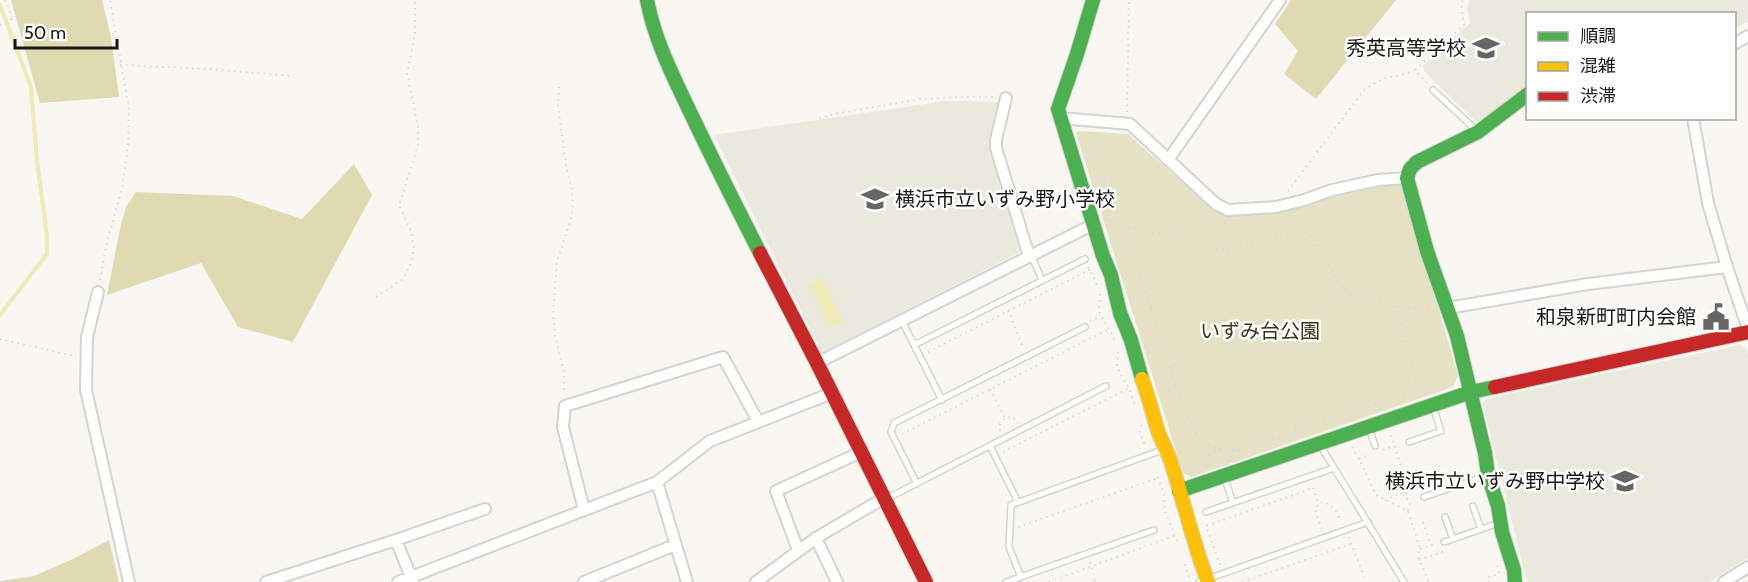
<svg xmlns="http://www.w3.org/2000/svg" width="1748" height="582" viewBox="0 0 1748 582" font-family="Cabin,'Noto Sans JP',sans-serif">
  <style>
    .built { fill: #e9e9de }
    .green { fill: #e4e1c5 }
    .forest { fill: #dfdab2 }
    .water { fill: #efeab7 }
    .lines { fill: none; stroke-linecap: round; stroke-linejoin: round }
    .stream { stroke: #efeab7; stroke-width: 4 }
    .lane-casing { stroke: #d5d4d0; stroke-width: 8 }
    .street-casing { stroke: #d5d4d0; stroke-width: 14 }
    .fast-casing { stroke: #d5d4d0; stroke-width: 16 }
    .slow-casing { stroke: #d5d4d0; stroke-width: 16 }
    .jam-casing { stroke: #d5d4d0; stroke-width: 16 }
    .path { stroke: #d8d8d7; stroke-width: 2; stroke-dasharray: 1.5 4.5; stroke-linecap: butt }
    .lane { stroke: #fefefd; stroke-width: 5 }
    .street { stroke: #fefefd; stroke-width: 10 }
    .fast { stroke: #4caf50; stroke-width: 14 }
    .slow { stroke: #ffc107; stroke-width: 14 }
    .jam { stroke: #c62828; stroke-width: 14 }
    .labels { text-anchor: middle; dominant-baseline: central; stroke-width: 5; stroke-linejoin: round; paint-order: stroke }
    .poi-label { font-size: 20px; fill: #191815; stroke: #fff; text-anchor: end }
    .park-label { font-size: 20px; fill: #393517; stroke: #fff }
  </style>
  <rect width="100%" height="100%" fill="#f8f7f2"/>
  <path class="built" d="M1470,0H1748V21L1735,29L1734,14H1528L1527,89L1485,121H1475L1424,71L1423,66L1470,23L1467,7Z
    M946,101L998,102L990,146L1020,252L822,353L714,135Z
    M1740,345L1746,348L1748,354V558L1709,582H1527L1483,404L1485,399Z"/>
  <path class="green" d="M1078,131L1128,134L1212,209L1224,215L1270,214L1345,194L1393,184L1402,185L1458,375L1453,387L1191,477L1183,473L1076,133Z"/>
  <path class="forest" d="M11,0H102L111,37L119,97L40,103Z
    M1291,0H1396L1316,99L1284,74L1298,51L1275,24Z
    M354,164L372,195L293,342L238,327L201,263L107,295L121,224L126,207L136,192L233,196L302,219Z
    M109,540L119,582H0V581L34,576L73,559Z"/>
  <path class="water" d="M822,278L843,323L830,329L808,284Z"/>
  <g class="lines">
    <path class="stream" d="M0,5L31,87L37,161L47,236V254L0,315"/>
    <defs>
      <path id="lane" d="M1433,90L1476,130
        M1031,255L1042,280
        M902,321L942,400
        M914,345L1085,259
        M1369,428L1375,446
        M1409,442L1441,431L1433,406
        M1320,445L1404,582
        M990,446L1018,502
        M1224,476L1233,503
        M917,484L891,432L894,423L1085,327
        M1424,497L1488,475
        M886,499L1106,386
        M1473,506L1481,529
        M1206,512L1334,468
        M1445,517L1453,539
        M1444,542L1499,523
        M1021,577L1009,547L1011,505L1165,449
        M1006,582L1154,530
        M1199,582L1368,522"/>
      <path id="street" d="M1734,44L1748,36
        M1006,98L996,140V148L1029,256
        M1060,118L1130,124L1216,204L1228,210L1276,207L1304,200L1332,190L1378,180L1407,178
        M1693,118L1708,203L1727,267L1748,329
        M1168,160L1280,0
        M98,292L87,337L86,390L129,582
        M1448,308L1588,284L1727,267
        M817,363L1094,224
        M657,482L687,582
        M584,510L563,427L565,406L723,357L758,421
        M816,538L837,582
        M396,540L413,582
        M798,550L776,491L861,452
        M266,582L396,540L485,509
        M398,582L657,482L710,441L832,393
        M584,582L675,545
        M756,582L816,538L884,498
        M1724,582L1748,567"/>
      <path id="fast" d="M647,0C655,42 674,78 692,116C714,162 737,208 760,253
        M1093,0L1077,54L1058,109L1103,256L1111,275L1120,313L1131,340L1142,379
        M1179,491L1471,392L1495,387
        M1515,582L1514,570L1502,532L1498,506L1488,475L1485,453L1457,336L1427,251L1407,178L1410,169L1417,162L1478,132L1528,94"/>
      <path id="slow" d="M1142,379C1148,395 1152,411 1157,428C1160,439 1167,450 1171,462C1184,502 1193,543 1208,582"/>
      <path id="jam" d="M760,253L817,363L926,582
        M1495,387L1748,332"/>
    </defs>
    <use href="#lane" class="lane-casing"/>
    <use href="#street" class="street-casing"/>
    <use href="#fast" class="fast-casing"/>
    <use href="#slow" class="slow-casing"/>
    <use href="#jam" class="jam-casing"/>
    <path class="path" d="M5,0L12,17
      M0,25L49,0
      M120,65L207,69L293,76
      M1427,83L1415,70L1464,25L1461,3L1464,0
      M559,87L558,105L566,166L572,190L573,207L571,219L557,262L553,315L555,336L564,373V394
      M1127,112L1129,0
      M819,118L834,114L920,99L962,97H994
      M1092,133L1098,151L1104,156L1113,181L1103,198L1112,226
      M1288,191L1364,90C1372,85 1381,79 1391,77C1400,75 1407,74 1415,70
      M1225,222L1222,233L1236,274
      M1108,225L1124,227L1176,387L1196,433L1211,446L1233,451L1243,450L1410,392L1416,380L1396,306L1348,293L1340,284L1310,235L1304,232H1297L1226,249L1215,248L1205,244L1124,227
      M1088,267L1099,289
      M100,280L107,241L122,189L128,145L129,109L110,0
      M1100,294L1099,311L1115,341
      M376,297L403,279L410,266L414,249L411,231L399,205L418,146V126L407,74L415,35V0
      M1313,305L1348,293
      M1397,306L1433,310
      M1150,307L1159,303
      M1008,310L1023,347
      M1090,321L1101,316
      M0,339L74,356
      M928,352L1091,269
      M1118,352L1117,364L1119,372L1129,388L1135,405
      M1170,368L1180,364
      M990,389L1005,418
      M1162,392L1176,387
      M1141,425L1140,433L1145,445
      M1000,431V424L1005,418L1013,417L1018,423
      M1291,433V430L1297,428L1295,423
      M902,434L1111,328
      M1391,435L1407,485L1406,496L1410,504L1408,511
      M1352,447L1359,459L1376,495L1408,511L1420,549L1418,557L1429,582
      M1383,450L1395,446
      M1003,452L1129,388
      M1359,459L1369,455
      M1210,466L1207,458L1209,455L1220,449L1226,436
      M1158,477L1164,495L1165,512L1179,545
      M1313,488L1318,502
      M1385,500L1404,492
      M1423,522L1431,545
      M1018,527L1158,478
      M1322,529L1315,510L1319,503L1324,502C1333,506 1337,512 1341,522
      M1349,537L1366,582
      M1420,549L1435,544
      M1419,560L1445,551
      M1090,562L1095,582
      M1185,564L1190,582
      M1220,565L1206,526L1313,488
      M1049,582L1179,534
      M1242,582L1351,544
      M1489,582L1487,578L1499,574L1497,564"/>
    <use href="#lane" class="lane"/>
    <use href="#street" class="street"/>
    <use href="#fast" class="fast"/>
    <use href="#slow" class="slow"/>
    <use href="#jam" class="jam"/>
  </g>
  <defs>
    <symbol id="school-bare" viewBox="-9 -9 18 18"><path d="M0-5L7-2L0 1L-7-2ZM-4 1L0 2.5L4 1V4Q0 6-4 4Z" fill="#676662" stroke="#fff" stroke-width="2.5" paint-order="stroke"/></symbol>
    <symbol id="civic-bare" viewBox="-9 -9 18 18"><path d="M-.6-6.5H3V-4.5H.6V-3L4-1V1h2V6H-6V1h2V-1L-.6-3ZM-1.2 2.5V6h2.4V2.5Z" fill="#676662" stroke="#fff" stroke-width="2.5" paint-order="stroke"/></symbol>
  </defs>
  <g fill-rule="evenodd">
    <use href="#school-bare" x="1467" y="29" width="38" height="38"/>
    <use href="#school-bare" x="856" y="180" width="38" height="38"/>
    <use href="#civic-bare" x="1697" y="298" width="38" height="38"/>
    <use href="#school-bare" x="1606" y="462" width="38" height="38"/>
  </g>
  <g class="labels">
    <g class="poi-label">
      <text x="1466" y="48">秀英高等学校</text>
      <text x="895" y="199" text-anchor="start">横浜市立いずみ野小学校</text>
      <text x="1696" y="317">和泉新町町内会館</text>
      <text x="1605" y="481">横浜市立いずみ野中学校</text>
    </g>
    <g class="park-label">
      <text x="1260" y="331">いずみ台公園</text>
    </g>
  </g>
  <rect x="1526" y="12" width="210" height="108" fill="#ffffff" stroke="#a3a3a1" stroke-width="1.5"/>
  <rect x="1538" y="32" width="30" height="9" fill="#4caf50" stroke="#a3a3a1" stroke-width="1.5"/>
  <text x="1580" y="42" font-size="18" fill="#191815">順調</text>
  <rect x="1538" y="62" width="30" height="9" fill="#ffc107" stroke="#a3a3a1" stroke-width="1.5"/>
  <text x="1580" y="72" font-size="18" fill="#191815">混雑</text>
  <rect x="1538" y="92" width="30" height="9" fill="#c62828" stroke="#a3a3a1" stroke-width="1.5"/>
  <text x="1580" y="102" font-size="18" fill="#191815">渋滞</text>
  <path d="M15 39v9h102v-9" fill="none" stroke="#191815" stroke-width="3"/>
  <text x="24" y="39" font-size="18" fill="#191815" stroke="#ffffff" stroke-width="4.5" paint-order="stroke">50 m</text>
</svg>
